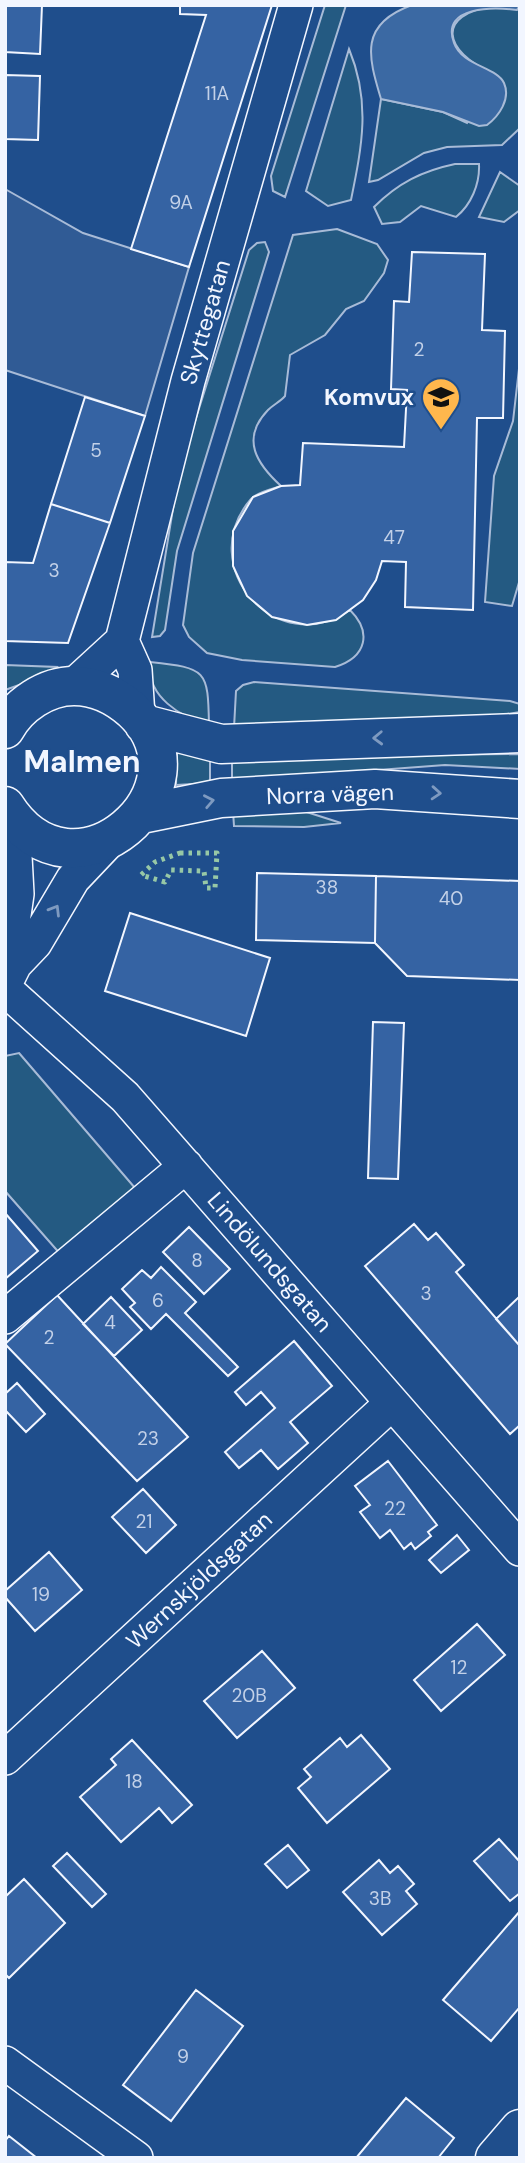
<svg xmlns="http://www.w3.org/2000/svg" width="525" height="2163" viewBox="0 0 525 2163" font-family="'DM Sans',sans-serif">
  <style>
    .green { fill: #245a82; stroke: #a8bbd7; stroke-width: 2 }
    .parking { fill: #305b95; stroke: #a8bbd7; stroke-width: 2 }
    .water { fill: #3b69a3; stroke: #a8bbd7; stroke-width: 2 }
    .building { fill: #3563a3; stroke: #f2f6ff; stroke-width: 2 }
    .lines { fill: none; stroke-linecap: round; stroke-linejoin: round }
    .minor-casing { stroke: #f2f6ff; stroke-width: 36 }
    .tertiary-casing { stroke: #f2f6ff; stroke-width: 41 }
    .secondary-casing { stroke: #f2f6ff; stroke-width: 41 }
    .minor { stroke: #1f4e8c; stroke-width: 33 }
    .tertiary { stroke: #1f4e8c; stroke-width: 38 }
    .secondary { stroke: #1f4e8c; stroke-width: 38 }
    .hedge { stroke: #97c8a6; stroke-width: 5; stroke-dasharray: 3.5 5; stroke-linecap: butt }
    .oneway { stroke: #7e9ac0 }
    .labels { text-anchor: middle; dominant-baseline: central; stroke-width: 5; stroke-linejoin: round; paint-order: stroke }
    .number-label { font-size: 19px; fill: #c3d1e8 }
    .street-label { font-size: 23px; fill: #f2f6ff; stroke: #1f4e8c }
    .poi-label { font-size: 23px; font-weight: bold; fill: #f2f6ff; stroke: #1f4e8c; text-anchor: end }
    .district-label { font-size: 30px; font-weight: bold; fill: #f2f6ff; stroke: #1f4e8c }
  </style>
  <rect width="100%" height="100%" fill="#1f4e8c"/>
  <path class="green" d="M325,5H346L285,197L273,191L271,176Z
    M495,6L520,9V128L502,145L447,147L424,153L378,180L369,182L381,99L443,112L467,123L492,73C444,52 434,14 495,6Z
    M349,49C371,102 362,146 351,200L328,206L306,191Z
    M455,164H479C480,184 471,205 456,217L421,206L400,222L382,224L374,207C398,183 422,171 455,164Z
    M500,172L520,186V210L504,222L479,217Z
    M337,229L377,244L388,260L384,273L364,301L346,309L325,335L290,355L285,396C280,402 274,404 268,410C240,439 257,464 281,486C272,489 257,492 251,499C193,566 277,661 350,610C372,632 367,657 335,667L242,660L207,653L189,637L183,625L193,553L293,235Z
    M265,242L269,252L177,551L165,630L160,636L152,637L179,472L249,250L257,243Z
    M520,360V579L512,606L485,602L494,476L513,421Z
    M150,662C207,668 208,670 209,725C181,717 146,697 150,662Z
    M5,665L57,667L53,673L5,690Z
    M254,682L510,701L520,704V712L444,724L234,728L236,691L243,685Z
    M177,750L210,760V783L176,785Z
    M520,754V769L445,765L232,781V757Z
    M294,808L341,823L304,827L234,826L233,811Z
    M19,1053L135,1188L62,1256L5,1191V1056Z"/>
  <path class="parking" d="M5,189L83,233L189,267L145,416L5,370Z"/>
  <path class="water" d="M412,5H520L517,10C496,7 440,5 454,43C462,66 497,67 504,83C511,99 499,116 487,125L479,126L443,112L381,99C368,56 359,24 412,5Z"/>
  <path class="building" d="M5,5H42L40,54L5,52Z
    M180,5H272L189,267L131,249L206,15L180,14Z
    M5,75L40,76L38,140L5,139Z
    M412,252L485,254L482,330L505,331L503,418H477L473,610L405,607L406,562L382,561L376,580L363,600L336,620L307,625L272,617L247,596L233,566V531L253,497L281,486L300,485L303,443L404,447L407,390L391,389L394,301L409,302Z
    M85,397L145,416L110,523L51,504Z
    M51,504L110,523L68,643L5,641V562L33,563Z
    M257,873L376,876L375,943L256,940Z
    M376,876L520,881V980L407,976L375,943Z
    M130,913L270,958L246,1036L105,991Z
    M373,1022L404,1023L398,1179L368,1178Z
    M5,1213L38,1251L5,1279Z
    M414,1224L428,1240L436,1233L464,1265L456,1272L520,1346V1425L510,1434L365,1266Z
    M189,1227L230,1269L204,1294L163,1252Z
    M161,1267L196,1302L185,1313L238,1367L228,1376L166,1314L151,1329L130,1307L135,1303L122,1289L142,1270L151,1278Z
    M57,1295L188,1437L137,1481L5,1344Z
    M520,1296V1346L496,1319Z
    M111,1297L142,1330L114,1356L83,1324Z
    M294,1341L332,1386L290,1422L308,1443L278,1469L261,1450L239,1468L225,1452L275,1408L261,1392L246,1405L235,1392Z
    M17,1383L45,1414L26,1432L5,1410V1394Z
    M388,1461L437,1525L428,1532L431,1536L415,1549L411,1543L404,1549L390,1530L380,1538L360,1512L370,1505L355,1486Z
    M143,1489L176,1525L146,1553L112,1517Z
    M457,1535L469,1550L441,1573L429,1560Z
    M49,1552L82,1590L35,1631L5,1597V1591Z
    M477,1624L505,1655L441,1711L414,1680Z
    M262,1651L295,1688L237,1738L204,1701Z
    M361,1735L390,1769L327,1823L298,1788L311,1777L304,1769L340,1738L347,1747Z
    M132,1740L192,1805L172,1823L159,1808L121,1842L80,1797L116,1765L111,1759Z
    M499,1839L520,1862V1893L510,1901L474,1861Z
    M288,1845L309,1870L287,1888L265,1864Z
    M67,1853L106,1894L92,1907L53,1866Z
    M379,1860L390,1873L398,1866L414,1884L406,1891L417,1904L382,1935L343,1892Z
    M24,1879L65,1923L9,1978L5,1974V1897Z
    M520,1911V2007L491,2041L443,2000Z
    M196,1990L243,2026L171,2121L123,2085Z
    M406,2098L454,2138L438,2158H356Z
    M9,2136L37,2158H5V2141Z"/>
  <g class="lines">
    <defs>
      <path id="minor" d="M122,641L135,670L138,716
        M73,686L122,641L188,381L296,5
        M13,819L17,894L11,936L15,964
        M5,984L15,964L35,943L73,879L109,841
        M5,989L125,1097L520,1549
        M5,1317L186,1166
        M5,1758L392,1403
        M5,2063L136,2158"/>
      <path id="tertiary" d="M144,724L221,744L520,733
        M5,729C18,705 46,686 74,686C96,686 116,696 132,710C216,787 74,915 5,806
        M142,814L221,798L375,789L520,799"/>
      <path id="secondary" d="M495,2158L520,2129"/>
    </defs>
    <use href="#minor" class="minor-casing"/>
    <use href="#tertiary" class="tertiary-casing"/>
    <use href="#secondary" class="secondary-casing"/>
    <use href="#minor" class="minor"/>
    <use href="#tertiary" class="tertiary"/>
    <use href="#secondary" class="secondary"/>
    <path class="hedge" d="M180,853H217L215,888H206L204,871L171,870L165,882L141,875L155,862Z"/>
  </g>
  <defs><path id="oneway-chevron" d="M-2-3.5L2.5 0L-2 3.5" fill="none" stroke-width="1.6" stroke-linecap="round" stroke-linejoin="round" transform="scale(1.75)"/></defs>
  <g class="oneway">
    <use href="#oneway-chevron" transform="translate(378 738) rotate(178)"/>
    <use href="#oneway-chevron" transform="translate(436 793) rotate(4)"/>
    <use href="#oneway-chevron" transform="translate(209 801) rotate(-11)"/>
    <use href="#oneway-chevron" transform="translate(55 910) rotate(-59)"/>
  </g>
  <defs>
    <symbol id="school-pin" viewBox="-11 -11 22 30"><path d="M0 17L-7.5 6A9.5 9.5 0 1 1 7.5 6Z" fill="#ffb74d" stroke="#1f4e8c"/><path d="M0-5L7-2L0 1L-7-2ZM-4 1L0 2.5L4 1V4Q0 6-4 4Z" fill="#111"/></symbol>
  </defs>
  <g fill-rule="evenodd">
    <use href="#school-pin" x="419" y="375" width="44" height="60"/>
  </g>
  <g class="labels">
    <g class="number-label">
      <text x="217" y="93">11A</text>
      <text x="181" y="202">9A</text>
      <text x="419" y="349">2</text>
      <text x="96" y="450">5</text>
      <text x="394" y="537">47</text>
      <text x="54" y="570">3</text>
      <text x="327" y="887">38</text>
      <text x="451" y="898">40</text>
      <text x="197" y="1260">8</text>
      <text x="426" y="1293">3</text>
      <text x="158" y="1300">6</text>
      <text x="110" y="1322">4</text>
      <text x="49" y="1337">2</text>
      <text x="148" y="1438">23</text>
      <text x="395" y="1508">22</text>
      <text x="144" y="1521">21</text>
      <text x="41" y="1594">19</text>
      <text x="459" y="1667">12</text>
      <text x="249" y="1695">20B</text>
      <text x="134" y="1781">18</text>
      <text x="380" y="1898">3B</text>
      <text x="183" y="2056">9</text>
    </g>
    <g class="street-label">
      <text transform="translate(205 322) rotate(-74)">Skyttegatan</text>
      <text transform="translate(330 794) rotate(-2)">Norra vägen</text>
      <text transform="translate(270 1262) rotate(49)">Lindölundsgatan</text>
      <text transform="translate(199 1580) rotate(-43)">Wernskjöldsgatan</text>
    </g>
    <g class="poi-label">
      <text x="414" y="397">Komvux</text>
    </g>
    <g class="district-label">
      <text x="82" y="761">Malmen</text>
    </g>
  </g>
  <rect width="525" height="2163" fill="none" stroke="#f2f6ff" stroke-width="14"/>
</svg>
